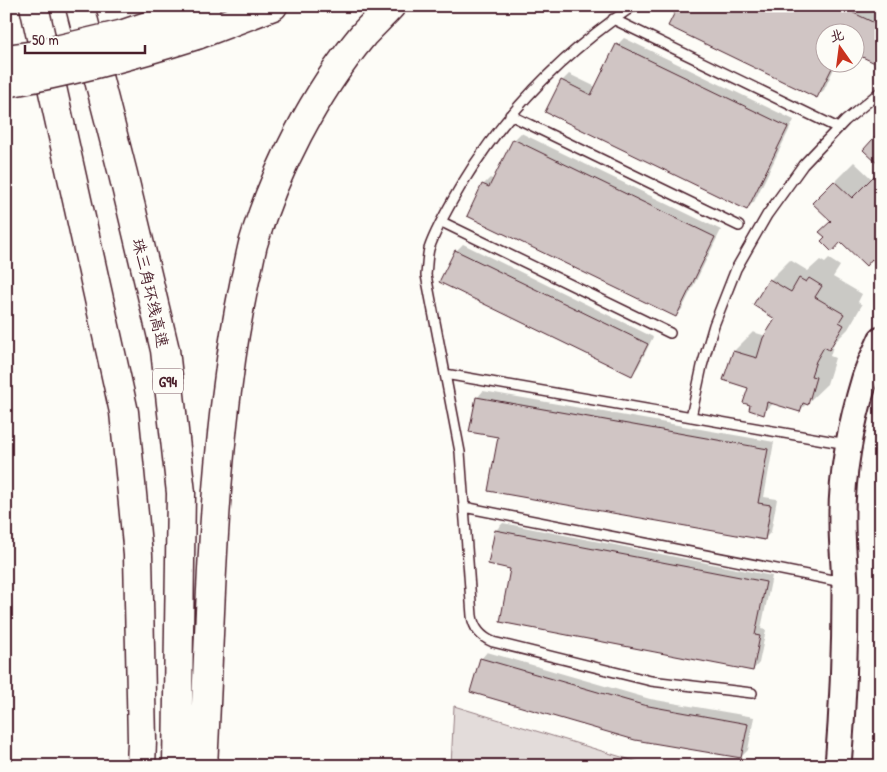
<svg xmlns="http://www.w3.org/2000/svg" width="887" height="772" viewBox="0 0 887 772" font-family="'Patrick Hand','LXGW WenKai TC',sans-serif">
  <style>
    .green { fill: #e3dcda; stroke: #967e82 }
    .shadow { fill: #0003 }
    .building { fill: #d0c5c4; stroke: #4a1f2b }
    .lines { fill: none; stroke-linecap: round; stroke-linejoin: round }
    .lane-casing { stroke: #4a1f2b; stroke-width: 12 }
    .secondary-casing { stroke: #4a1f2b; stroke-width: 29 }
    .highway-casing { stroke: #4a1f2b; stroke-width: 31 }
    .lane { stroke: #fdfcf7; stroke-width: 9 }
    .secondary { stroke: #fdfcf7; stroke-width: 25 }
    .highway { stroke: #fdfcf7; stroke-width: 28 }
    .highway-bridge-casing { stroke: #4a1f2b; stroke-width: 31; stroke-linecap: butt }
    .highway-bridge { stroke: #fdfcf7; stroke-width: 28 }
    .labels { text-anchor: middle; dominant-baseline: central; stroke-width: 4; stroke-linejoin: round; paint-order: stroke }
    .shield { fill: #fdfcf7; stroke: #806168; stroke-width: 1 }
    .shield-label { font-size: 15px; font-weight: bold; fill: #4a1f2b }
    .street-label { font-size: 16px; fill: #4a1f2b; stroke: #fdfcf7 }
  </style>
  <rect width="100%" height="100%" fill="#fdfcf7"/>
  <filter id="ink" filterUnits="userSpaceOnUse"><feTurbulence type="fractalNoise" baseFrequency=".02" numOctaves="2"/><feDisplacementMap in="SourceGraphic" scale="10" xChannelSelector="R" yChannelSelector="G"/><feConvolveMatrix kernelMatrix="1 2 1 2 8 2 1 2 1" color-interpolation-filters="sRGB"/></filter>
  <g filter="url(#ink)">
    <path class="green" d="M454,706L651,766H451Z"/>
    <path class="shadow" d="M680,6H859L881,17V59L877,63L854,32H824V62H837L824,90L817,96Z
      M624,38L794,120L754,202L747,208L562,81L569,74L596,87L617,45Z
      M521,133L721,230L682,309L676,316L469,215L484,184L490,178L494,180L514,140Z
      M854,162L872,179L842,241L827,237L832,221L834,182Z
      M463,244L653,337L638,367L632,374L456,251Z
      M829,259L840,266L833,277L862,294L858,302L862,305L848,329L834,343L830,356L835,358L827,384L799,411L774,403L763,413L750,387L725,379L734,351L753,332L766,336L776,318L770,280L790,260L808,271L820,260L825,263Z
      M483,391L774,442L764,497L777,499L771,532L764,539L500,436L477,398Z
      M503,523L772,576L761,629L766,630L759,663L753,670L512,568L490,563L496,530Z
      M487,652L650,699L754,717L748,750L741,757L481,659Z"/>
    <path class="building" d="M678,6H839L881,26V57L877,64L854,53V32H824V62L833,66L817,98L668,26Z
      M616,44L788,127L747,210L545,112L561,80L591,95Z
      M881,130V167L863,150Z
      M513,139L715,237L676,317L467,216L482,184L489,187Z
      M881,169V267L872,259L866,266L841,242L832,252L821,241L825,237L819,232L831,221L812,203L834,181L852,198Z
      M455,250L648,344L632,376L439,282Z
      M799,278L806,282L809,278L822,286L815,297L844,314L839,322L844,325L829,350L824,347L816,361L811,376L816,377L808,405L803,403L800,412L767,402L764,415L749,410L750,405L743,403L748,388L723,380L733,351L757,358L763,338L775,319L753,305L769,279L791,292Z
      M476,397L768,449L758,503L771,505L765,540L488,491L498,437L469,432Z
      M495,530L766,582L755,635L760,636L753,671L500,622L510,569L488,564Z
      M480,658L643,705L748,724L741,758L635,740L470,692Z"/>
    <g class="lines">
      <defs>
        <path id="lane" d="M633,6C562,54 506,111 462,184C451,203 436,228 429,249C427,257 427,267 426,275L460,452L472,616C474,629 481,637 493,642L651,681L752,693
          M613,19L838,128
          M510,115L739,226
          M442,222L670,333
          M445,374L847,444
          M691,417L702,366L714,325L736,269L767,215L803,165L845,121L881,91
          M464,507L842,582"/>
        <path id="secondary" d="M838,766C843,707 845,650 845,592C845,569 842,546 842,524C841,475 851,424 865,378C869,365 876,352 881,340"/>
        <path id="highway" d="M34,6L124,412L138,555L142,741L141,766
          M80,6L123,174L165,350L181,493L177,766
          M188,12L206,6
          M197,35L273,6
          M203,766C210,638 211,510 228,383C232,349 238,314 245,280C248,268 250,256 253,244C274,172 315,93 363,35C372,25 382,16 391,6"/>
      </defs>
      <use href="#lane" class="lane-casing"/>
      <use href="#secondary" class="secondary-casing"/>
      <use href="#highway" class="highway-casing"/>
      <use href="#lane" class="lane"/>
      <use href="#secondary" class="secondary"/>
      <use href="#highway" class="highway"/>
      <defs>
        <path id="highway-bridge" d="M6,59L35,55L124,34L188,12
          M6,83C71,72 134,55 197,35"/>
      </defs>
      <use href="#highway-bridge" class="highway-bridge-casing"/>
      <use href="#highway-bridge" class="highway-bridge"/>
    </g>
  </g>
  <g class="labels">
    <rect class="shield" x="153" y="368.5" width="30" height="25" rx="4"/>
    <g class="shield-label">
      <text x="168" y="381">G94</text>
    </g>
    <g class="street-label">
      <text transform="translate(151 293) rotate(77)">珠三角环线高速</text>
    </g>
  </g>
  <rect width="887" height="772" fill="none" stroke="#fdfcf7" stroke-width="25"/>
  <rect x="12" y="12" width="862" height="747" fill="none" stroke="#4a1f2b" stroke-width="2" filter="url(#ink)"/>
  <g transform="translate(840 48) rotate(346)"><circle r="24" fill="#fdfcf7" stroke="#b5a4a5"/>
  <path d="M0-4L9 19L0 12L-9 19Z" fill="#c8321e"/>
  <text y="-8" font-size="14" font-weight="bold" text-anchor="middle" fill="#4a1f2b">北</text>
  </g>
  <path d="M25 45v8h120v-8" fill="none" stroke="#4a1f2b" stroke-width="2.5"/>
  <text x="32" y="45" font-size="15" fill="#4a1f2b" stroke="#fdfcf7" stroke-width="4" paint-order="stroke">50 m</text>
</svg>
